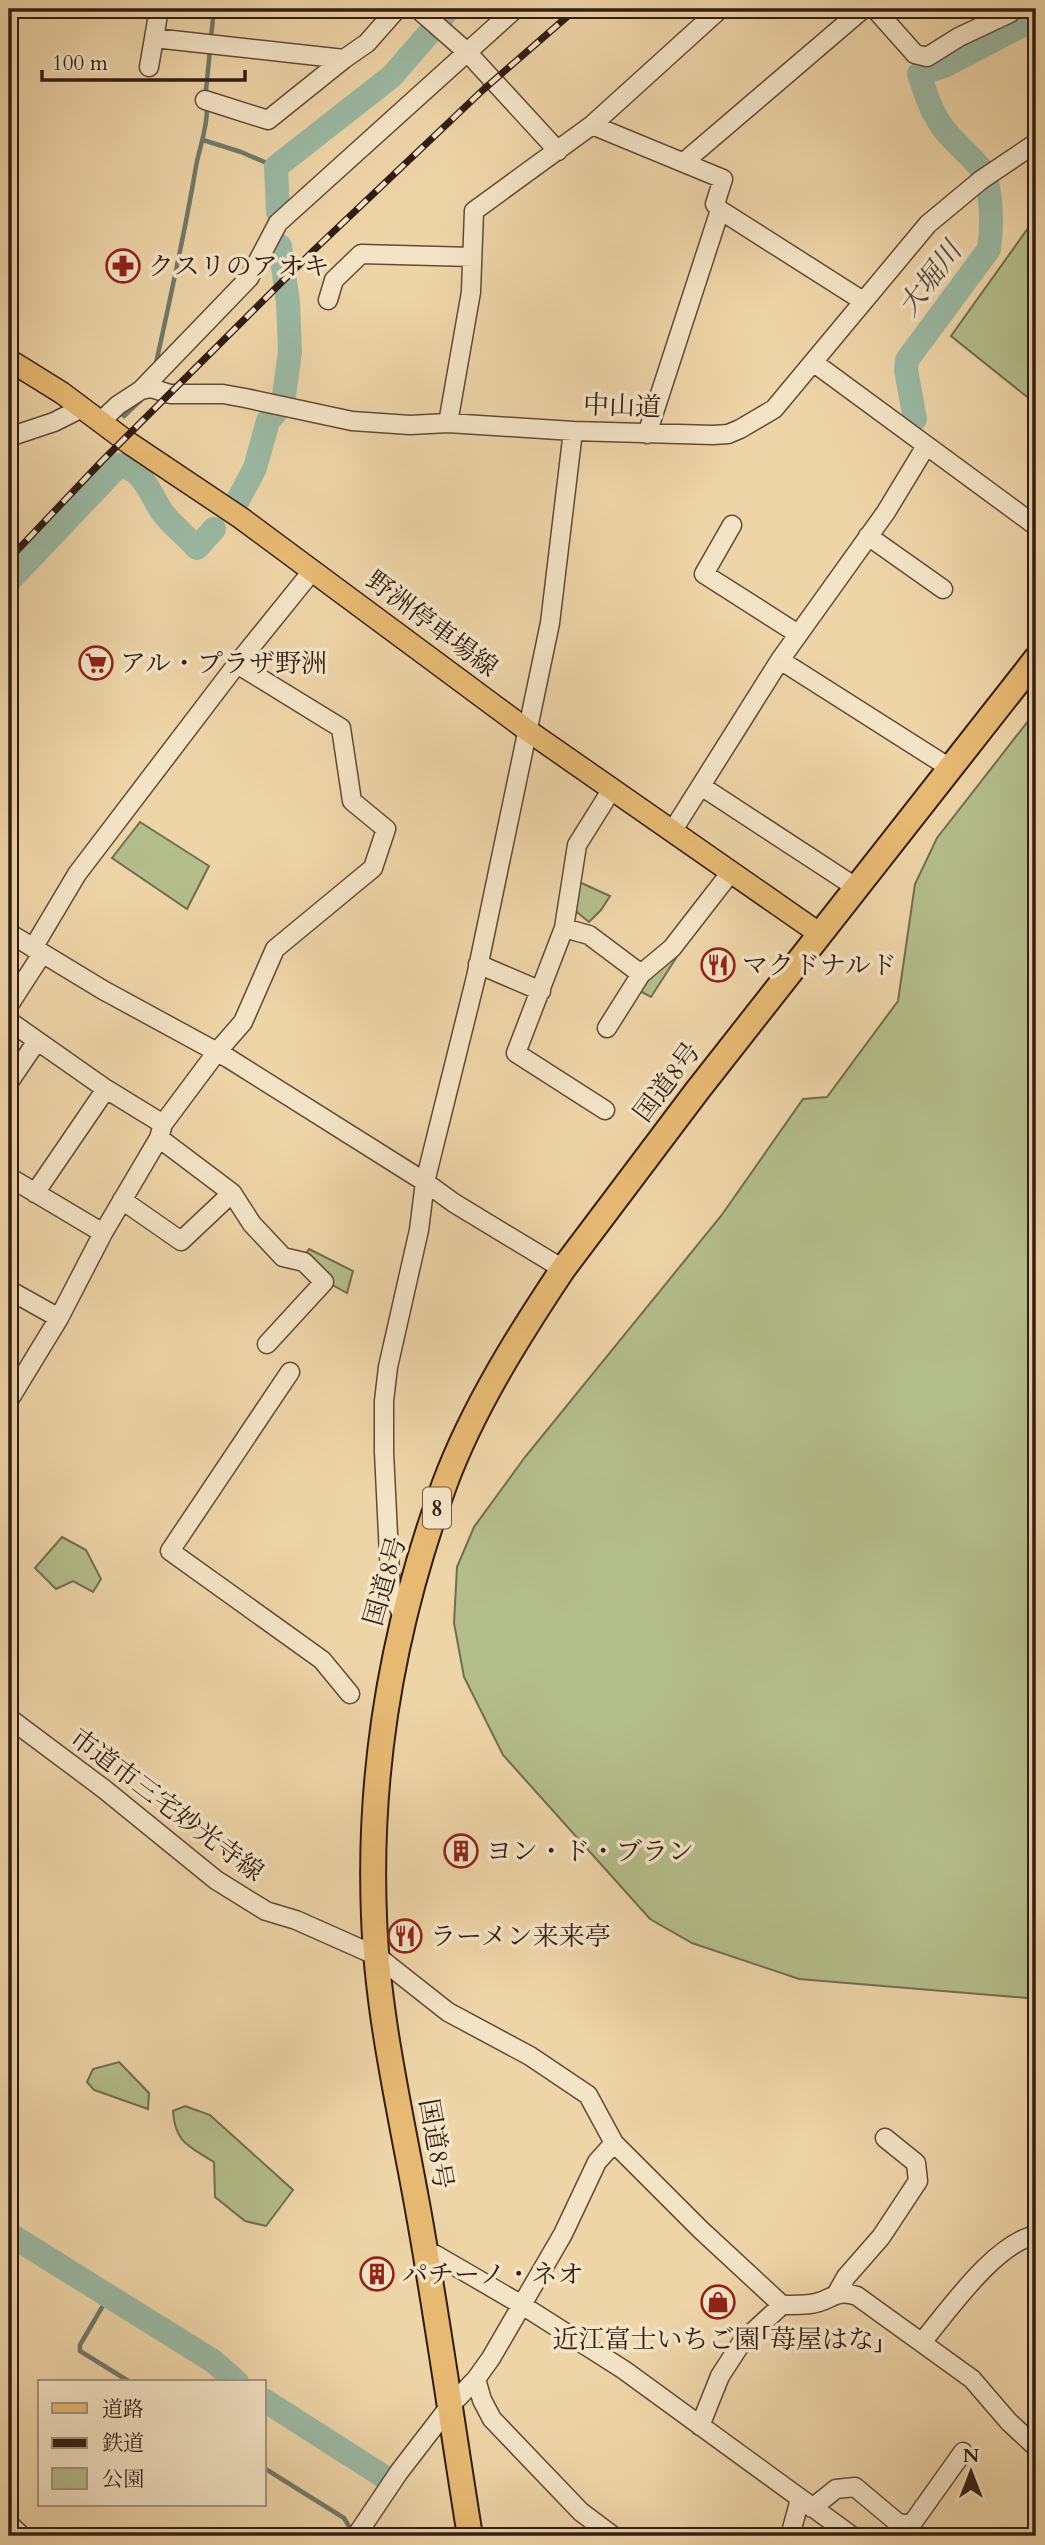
<svg xmlns="http://www.w3.org/2000/svg" width="1045" height="2545" viewBox="0 0 1045 2545" font-family="Cardo,'Noto Serif JP',serif">
  <style>
    .green { fill: #b4be8b; stroke: #736d4f; stroke-width: 2 }
    .lines { fill: none; stroke-linecap: round; stroke-linejoin: round }
    .stream { stroke: #717a69; stroke-width: 4.5 }
    .river { stroke: #9bb9a3; stroke-width: 24 }
    .minor-casing { stroke: #614a38; stroke-width: 21 }
    .major-casing { stroke: #321c13; stroke-width: 24 }
    .highway-casing { stroke: #321c13; stroke-width: 28 }
    .minor { stroke: #f4e4c6; stroke-width: 18 }
    .major { stroke: #e7ba74; stroke-width: 21 }
    .highway { stroke: #e7ba74; stroke-width: 24 }
    .rail-casing { stroke: #321c13; stroke-width: 7 }
    .rail { stroke: #f4e4c6; stroke-width: 4.5; stroke-dasharray: 13; stroke-linecap: butt }
    .labels { text-anchor: middle; dominant-baseline: central; stroke-width: 7; stroke-linejoin: round; paint-order: stroke }
    .shield { fill: #f4e4c6; stroke: #6c5849; stroke-width: 2 }
    .shield-label { font-size: 24px; font-weight: bold; fill: #321c13 }
    .poi-label { font-size: 26px; fill: #321c13; stroke: #f4e4c6; text-anchor: start }
    .street-label { font-size: 26px; fill: #321c13; stroke: #f4e4c6 }
    .water-label { font-size: 28px; font-style: italic; fill: #524b3e; stroke: #f4e4c6 }
  </style>
  <rect width="100%" height="100%" fill="#eed5a8"/>
  <filter id="stains"><feTurbulence type="fractalNoise" baseFrequency=".00286" numOctaves="4"/><feColorMatrix values="0 0 0 0 .2 0 0 0 0 .09 0 0 0 0 .02 0 0 0 .5 -.17"/></filter>
  <radialGradient id="worn" r=".72"><stop offset=".6" stop-color="#630" stop-opacity="0"/><stop offset="1" stop-color="#630" stop-opacity=".3"/></radialGradient>
  <path class="green" d="M1036,217V404L951,336Z
    M1032,716L1036,718V2008L1027,1998L799,1979L692,1943L650,1919L503,1755L464,1677L454,1623L457,1567L474,1527L525,1457L721,1216L803,1099L827,1097L898,1001L915,884L937,838Z
    M140,822L209,866L187,909L112,858Z
    M577,881L610,896L601,910L589,922L572,908Z
    M678,951L680,952L651,997L636,989Z
    M309,1249L353,1271L347,1293L329,1283L304,1257Z
    M62,1537L86,1550L101,1579L93,1592L73,1581L56,1589L35,1568Z
    M119,2062L149,2093L148,2109L94,2090L87,2082L93,2069Z
    M185,2106L210,2115L293,2190L266,2226L245,2221L215,2197L214,2162C189,2146 175,2143 173,2111Z"/>
  <g class="lines">
    <path class="stream" d="M211,38L214,9
      M206,90L210,50
      M203,140L241,152L276,167
      M156,363C170,300 184,237 195,172C198,151 207,131 207,109
      M124,416L141,400
      M119,458V465
      M108,2297L80,2345V2351L130,2382
      M264,2468L344,2518L350,2528L345,2536"/>
    <path class="river" d="M440,20L449,9
      M278,212L276,167L392,76L431,31
      M280,246L288,302L290,352L283,402
      M915,419L906,370L907,360L989,249C992,230 993,186 981,169C970,154 954,143 944,129C931,113 926,93 919,74L944,66L1021,26L1036,9
      M238,500L255,468L268,421L275,413
      M9,581L119,465C145,470 149,493 162,512C172,525 186,536 197,548L214,529
      M9,2234L213,2361L237,2382
      M264,2400L386,2478"/>
    <defs>
      <path id="minor" d="M418,9L467,52L558,151
        M875,9L915,54L927,57L959,37L1010,13L1014,9
        M154,38L344,59L367,43L397,9
        M149,67L159,9
        M205,100L268,120L344,59
        M592,125L723,179L715,204L720,210L863,301
        M684,162L863,9
        M328,300L334,280L361,254L472,257
        M813,362L1036,526
        M141,390L249,278L278,223L515,9
        M100,422L118,405L141,390L151,388L170,394H223L245,398L352,421L410,425L448,423L573,431L713,435L728,434L740,429L774,409L928,224L981,180L1036,143
        M448,423L471,292L474,211L592,125L720,9
        M647,434L720,210
        M9,437L54,422L82,408
        M732,525L704,574L798,634
        M868,536L943,589
        M780,660L950,768
        M701,786L857,888
        M673,830L780,660L886,512L926,446
        M564,928L589,935L641,974
        M9,933L103,990L228,1058L425,1182L454,1203L563,1269
        M33,948L77,874L237,664L313,570
        M478,964L541,991
        M9,1005L42,954
        M9,1021L106,1089L163,1124
        M607,1028L641,974L672,948L731,872
        M9,1082L37,1041
        M605,1110L516,1053L564,928L577,845L612,789
        M159,1138L232,1193L252,1224L283,1257L304,1262L324,1282L267,1344
        M9,1177L103,1233
        M35,1193L106,1089
        M122,1200L181,1241L232,1193
        M9,1290L59,1318
        M290,1372L170,1551L322,1660L350,1694
        M9,1400L59,1318L103,1233L159,1138L163,1124L216,1053L243,1022L275,949L373,868L386,829L352,801L341,728L237,664
        M403,1616L391,1592L389,1555L384,1452V1401L388,1367L419,1230L425,1182L476,977L550,623L573,431
        M9,1718L104,1789L216,1880L266,1911L296,1920L377,1956L448,2012L530,2056L588,2095L614,2143L701,2230L782,2305
        M426,2256L436,2255L522,2305L624,2370L852,2536
        M837,2293L846,2277L881,2237L918,2181L916,2163L885,2138
        M922,2342C949,2310 995,2243 1036,2235
        M476,2379L482,2400L492,2419L581,2512L613,2536
        M700,2426L720,2376L742,2342L782,2305C791,2305 801,2305 810,2304C831,2302 834,2288 857,2296L972,2379L1009,2422L1036,2447
        M812,2508L836,2489L855,2487L898,2523L911,2525L963,2452
        M9,2524L22,2536
        M356,2536L399,2472L449,2407L476,2379L491,2358L563,2234L597,2162L614,2143
        M790,2536L800,2499"/>
      <path id="major" d="M9,360L62,393L129,443L241,518L527,730L820,934"/>
      <path id="highway" d="M470,2536C452,2425 437,2314 417,2204C400,2110 377,2012 374,1916C368,1768 394,1622 445,1483C473,1408 519,1335 563,1269L697,1091L1036,659"/>
    </defs>
    <use href="#minor" class="minor-casing"/>
    <use href="#major" class="major-casing"/>
    <use href="#highway" class="highway-casing"/>
    <use href="#minor" class="minor"/>
    <use href="#major" class="major"/>
    <use href="#highway" class="highway"/>
    <defs>
      <path id="rail" d="M9,559L102,461L313,251L484,89L576,9"/>
    </defs>
    <use href="#rail" class="rail-casing"/>
    <use href="#rail" class="rail"/>
  </g>
  <defs>
    <symbol id="pharmacy-ring" viewBox="-11 -11 22 22"><circle r="9.5" fill="#f4e4c6" stroke="#8f2418" stroke-width="1.5"/><path d="M-2-6h4v4h4v4h-4v4h-4v-4h-4v-4h4Z" fill="#8f2418"/></symbol>
    <symbol id="supermarket-ring" viewBox="-11 -11 22 22"><circle r="9.5" fill="#f4e4c6" stroke="#8f2418" stroke-width="1.5"/><path d="M-6-5.5h2.5l.6 2H6L4.5 2H-2.5L-4.4-4H-6ZM-1.5 3.2a1.3 1.3 0 1 0 .1 0ZM3 3.2a1.3 1.3 0 1 0 .1 0Z" fill="#8f2418"/></symbol>
    <symbol id="restaurant-ring" viewBox="-11 -11 22 22"><circle r="9.5" fill="#f4e4c6" stroke="#8f2418" stroke-width="1.5"/><path d="M-5-6h1v4h1v-4h1v4h1v-4h1v5L-1.5 .5V6h-2V.5L-5-1ZM5-6V6H3V1.5H1.5Q1.5-4 5-6Z" fill="#8f2418"/></symbol>
    <symbol id="building-ring" viewBox="-11 -11 22 22"><circle r="9.5" fill="#f4e4c6" stroke="#8f2418" stroke-width="1.5"/><path d="M-4-6H4V6H1V3H-1V6H-4ZM-2.5-4.3h1.7v1.8h-1.7ZM.8-4.3h1.7v1.8H.8ZM-2.5-1h1.7V.8h-1.7ZM.8-1h1.7V.8H.8Z" fill="#8f2418"/></symbol>
    <symbol id="shop-ring" viewBox="-11 -11 22 22"><circle r="9.5" fill="#f4e4c6" stroke="#8f2418" stroke-width="1.5"/><path d="M-5-2.5h2.3a2.7 3.5 0 0 1 5.4 0H5L5.5 6h-11ZM-1.5-2.5h3a1.5 2.3 0 0 0-3 0Z" fill="#8f2418"/></symbol>
  </defs>
  <g fill-rule="evenodd">
    <use href="#pharmacy-ring" x="104" y="247" width="38" height="38"/>
    <use href="#supermarket-ring" x="77" y="644" width="38" height="38"/>
    <use href="#restaurant-ring" x="699" y="946" width="38" height="38"/>
    <use href="#building-ring" x="442" y="1832" width="38" height="38"/>
    <use href="#restaurant-ring" x="386" y="1917" width="38" height="38"/>
    <use href="#building-ring" x="358" y="2255" width="38" height="38"/>
    <use href="#shop-ring" x="699" y="2283" width="38" height="38"/>
  </g>
  <g class="labels">
    <rect class="shield" x="423" y="1487.5" width="28" height="41" rx="5"/>
    <g class="shield-label">
      <text x="437" y="1508">8</text>
    </g>
    <g class="poi-label">
      <text x="148" y="266">クスリのアオキ</text>
      <text x="120" y="663">アル・プラザ野洲</text>
      <text x="742" y="965">マクドナルド</text>
      <text x="486" y="1851">ヨン・ド・ブラン</text>
      <text x="430" y="1936">ラーメン来来亭</text>
      <text x="402" y="2274">パチーノ・ネオ</text>
      <text x="718" y="2339" text-anchor="middle">近江富士いちご園「苺屋はな」</text>
    </g>
    <g class="street-label">
      <text transform="translate(622 406) rotate(2)">中山道</text>
      <text transform="translate(432 624) rotate(37)">野洲停車場線</text>
      <text transform="translate(667 1082) rotate(-53)">国道8号</text>
      <text transform="translate(385 1581) rotate(-74)">国道8号</text>
      <text transform="translate(167 1805) rotate(37)">市道市三宅妙光寺線</text>
      <text transform="translate(436 2144) rotate(80)">国道8号</text>
    </g>
    <g class="water-label">
      <text transform="translate(930 279) rotate(-53)">大堀川</text>
    </g>
  </g>
  <rect width="1045" height="2545" fill="none" stroke="#eed5a8" stroke-width="35"/>
  <rect x="10" y="10" width="1024" height="2524" fill="none" stroke="#321c13" stroke-width="3.5"/>
  <rect x="18" y="18" width="1010" height="2510" fill="none" stroke="#321c13" stroke-width="2"/>
  <rect x="38" y="2380" width="228" height="126" fill="#f4e4c6" stroke="#a6947e" stroke-width="2"/>
  <rect x="52" y="2403" width="35" height="10" fill="#e7ba74" stroke="#a6947e" stroke-width="2"/>
  <text x="102" y="2416" font-size="21" fill="#321c13">道路</text>
  <rect x="52" y="2438" width="35" height="10" fill="#321c13" stroke="#a6947e" stroke-width="2"/>
  <text x="102" y="2450" font-size="21" fill="#321c13">鉄道</text>
  <rect x="52" y="2468" width="35" height="21" fill="#b4be8b" stroke="#a6947e" stroke-width="2"/>
  <text x="102" y="2486" font-size="21" fill="#321c13">公園</text>
  <g transform="translate(971 2472)" stroke="#f4e4c6" stroke-width="5" paint-order="stroke">
  <path d="M0-5L12 26L0 18L-12 26Z" fill="#321c13"/>
  <text y="-10" font-size="19" font-weight="bold" text-anchor="middle" fill="#321c13">N</text>
  </g>
  <path d="M42 70v10h203v-10" fill="none" stroke="#321c13" stroke-width="3.5"/>
  <text x="52" y="70" font-size="21" fill="#321c13" stroke="#f4e4c6" stroke-width="5" paint-order="stroke">100 m</text>
  <rect width="100%" height="100%" filter="url(#stains)"/>
  <rect width="100%" height="100%" fill="url(#worn)"/>
</svg>
